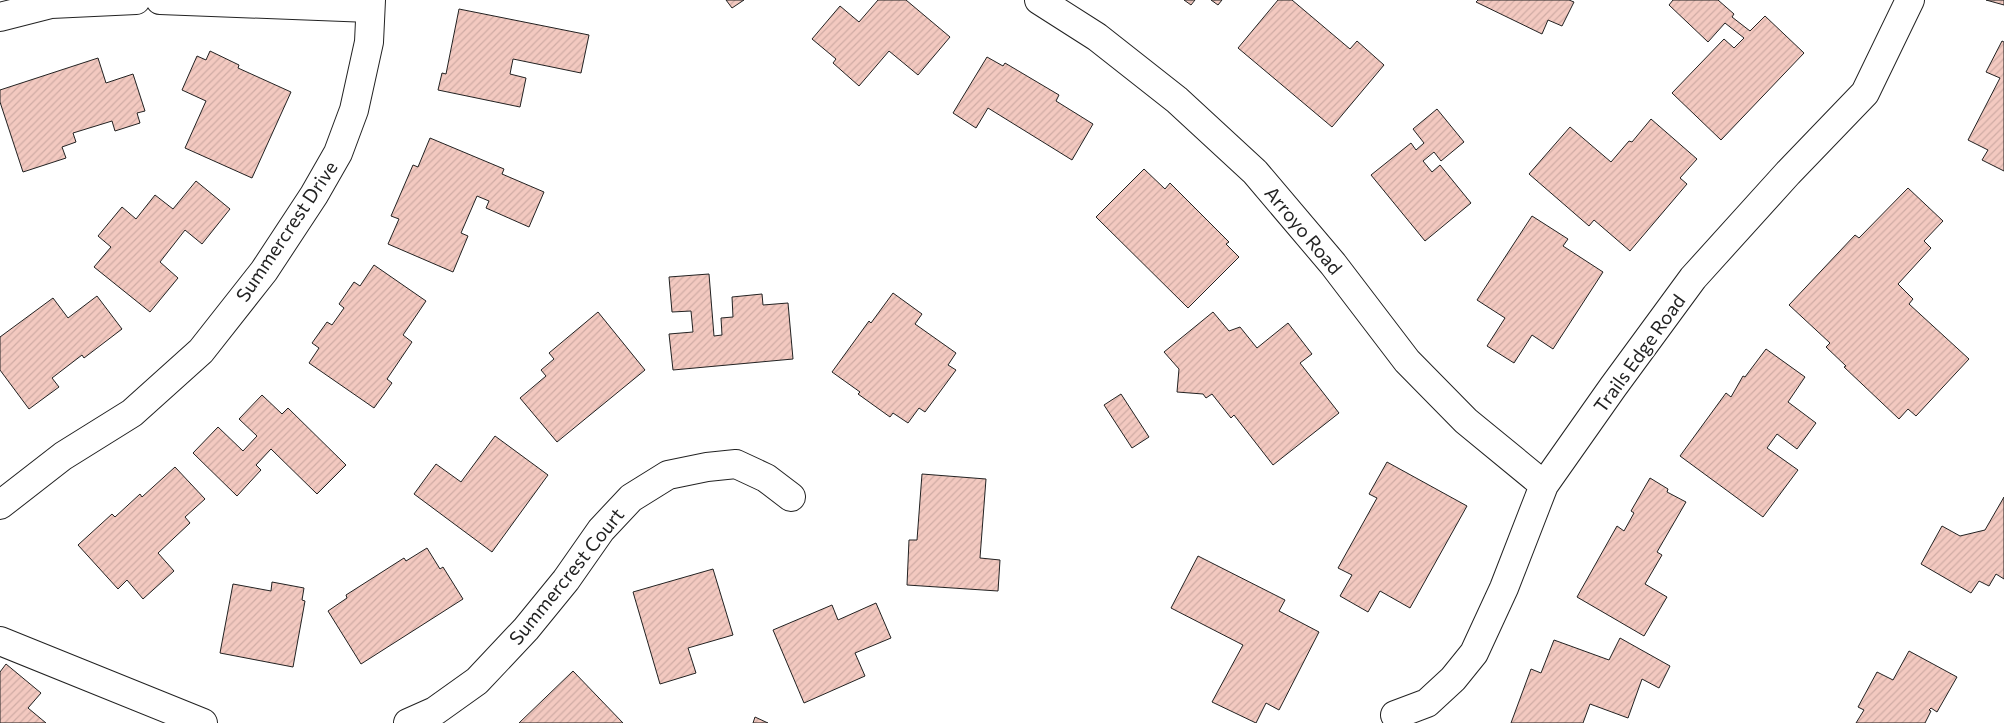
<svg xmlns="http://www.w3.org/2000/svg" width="2004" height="723" viewBox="0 0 2004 723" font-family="Commissioner,sans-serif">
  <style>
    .building { fill: url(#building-hatch); stroke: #222 }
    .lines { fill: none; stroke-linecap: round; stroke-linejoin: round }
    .minor-casing { stroke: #222; stroke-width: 30 }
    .minor { stroke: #fff; stroke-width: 28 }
    .labels { text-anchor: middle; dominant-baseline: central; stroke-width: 4; stroke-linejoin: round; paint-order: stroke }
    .street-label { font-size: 19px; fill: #222; stroke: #fff }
  </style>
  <defs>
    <pattern id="building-hatch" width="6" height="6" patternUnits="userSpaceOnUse" patternTransform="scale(1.25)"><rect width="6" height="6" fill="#f3c9c0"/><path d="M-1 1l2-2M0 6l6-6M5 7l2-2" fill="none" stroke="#d0aca5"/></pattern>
  </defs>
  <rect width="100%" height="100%" fill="#fff"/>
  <path class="building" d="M726,0H744L732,8Z
    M878,0H906L950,37L918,75L889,51L859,86L833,63L836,59L812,39L840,6L859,22Z
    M1184,0H1195L1191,5Z
    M1211,0H1222L1218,5Z
    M1278,0H1292L1350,49L1357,41L1384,65L1332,127L1238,48Z
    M1478,0H1569L1574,2L1562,26L1548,20L1542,34L1476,2Z
    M1673,0H1718L1734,14L1732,17L1750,31L1765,16L1804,53L1721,140L1672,93L1724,39L1734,48L1744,38L1725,23L1708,42L1669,5Z
    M1986,0H2004V5Z
    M459,9L589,35L581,73L513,59L510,74L526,78L520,107L438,90L442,73L446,74Z
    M2002,41L2004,42V171L1982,160L1988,150L1968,140L2000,78L1986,72Z
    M210,51L239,65L238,68L291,92L252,178L185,148L206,101L182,90L197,56L206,60Z
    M987,57L1003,66L1005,63L1059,95L1056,101L1093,124L1072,160L988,108L976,128L953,113Z
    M98,58L106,83L133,74L145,111L137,113L140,123L115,131L112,121L73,133L76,142L62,147L66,158L23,172L0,102V90Z
    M1437,109L1464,142L1441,161L1434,152L1423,161L1432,172L1440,165L1471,203L1425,241L1371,175L1411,143L1416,150L1424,143L1413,129Z
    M1651,119L1697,159L1680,178L1687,184L1630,251L1594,220L1589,226L1529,174L1570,127L1611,162L1629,141L1632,142Z
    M430,138L504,169L502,174L544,192L529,227L486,208L489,201L477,196L461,233L468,236L453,272L388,244L399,219L391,216L413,165L418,167Z
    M1144,169L1165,189L1170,183L1229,242L1226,244L1239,257L1188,308L1096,217Z
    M196,181L230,209L202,244L185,230L160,262L178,278L150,312L94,267L111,247L98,236L122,207L136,219L155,195L173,209Z
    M1908,188L1943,221L1924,241L1931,248L1898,284L1913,299L1909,304L1969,359L1916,416L1908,409L1899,419L1844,367L1846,366L1826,347L1830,343L1789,305L1855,235L1859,238Z
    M1532,216L1568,239L1563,246L1603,272L1553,349L1532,335L1514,363L1487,346L1505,318L1477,300Z
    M374,265L426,301L403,335L412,342L387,379L392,383L374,408L309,363L319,348L312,343L327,322L332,325L344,308L339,304L354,282L360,286Z
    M709,274L714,336L722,335L721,318L733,317L732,297L762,294L763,305L788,303L793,359L673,370L669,334L693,332L691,311L672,312L669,277Z
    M893,293L922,314L915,324L956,353L948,365L956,370L925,412L919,408L908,423L893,413L890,417L858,394L860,392L832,372L869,321L871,323Z
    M97,296L122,329L84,358L82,355L52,378L59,387L29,409L0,370V337L53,298L68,318Z
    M598,312L645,370L557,442L520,398L546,376L541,370L554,359L549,353Z
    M1213,312L1229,331L1240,327L1257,348L1288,323L1312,354L1300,363L1339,413L1273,465L1234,415L1231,418L1212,394L1206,398L1203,394L1177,392L1179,369L1164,352Z
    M1766,349L1805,377L1788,402L1816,423L1797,449L1777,434L1767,448L1798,470L1763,517L1680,456L1726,393L1731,397L1743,376L1745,377Z
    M1121,394L1149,437L1132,448L1104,405Z
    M262,395L282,414L288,408L346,465L317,494L271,449L256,465L261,470L237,496L193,453L218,427L243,451L257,436L239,419Z
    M495,436L548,475L492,552L414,494L436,464L461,482Z
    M1387,462L1467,506L1410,608L1380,591L1368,612L1340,596L1352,575L1338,568L1377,498L1369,494Z
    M175,467L205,499L185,517L190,523L158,553L174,571L143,599L127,580L118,589L78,545L112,514L115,517L140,494L142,497Z
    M922,474L986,479L980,558L1000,560L998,591L907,585L909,540H917Z
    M1650,478L1668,489L1667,492L1686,502L1657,552L1662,555L1645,584L1667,597L1644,636L1577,597L1617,526L1624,531L1634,513L1631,511Z
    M2004,497V579L1996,574L1989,586L1979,581L1971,593L1921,564L1942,526L1960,536L1985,530Z
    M427,548L440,569L443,567L463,599L361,664L328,611L347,598L346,595L404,558L406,561Z
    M1198,556L1285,600L1279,611L1319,632L1279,710L1266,703L1256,723L1212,702L1243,645L1171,608Z
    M713,569L733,635L688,648L696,673L660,684L633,592Z
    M272,582L304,588L302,600L305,601L293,667L220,653L233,584L271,591Z
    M876,603L891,638L855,653L865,676L804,703L773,630L832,605L838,620Z
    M1620,638L1670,666L1659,688L1642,679L1628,718L1590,704L1583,723H1511L1531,669L1541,673L1554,640L1609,660Z
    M1909,651L1957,677L1937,712L1931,708L1929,710L1931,711L1925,723H1856L1864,710L1858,707L1877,672L1893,680Z
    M6,664L41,693L28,708L46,723H0V672Z
    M573,671L623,723H519Z
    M755,717L768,723H753Z"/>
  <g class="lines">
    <defs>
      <path id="minor" d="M160,0L370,8
        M1039,0L1097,37L1177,100L1255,172L1333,264L1407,361L1466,421L1544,485
        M0,17L51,4L136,0
        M0,505L63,456L132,413L201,351L264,271L314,195L338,153L354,110L369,42L371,0
        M0,641L203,723
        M1395,715L1427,703L1453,679L1474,653L1504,588L1544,485L1613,387L1693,278L1788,173L1865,93L1910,0
        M408,723L435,711L477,681L526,629L566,580L601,530L631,498L668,475L707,467L736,464L766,478L791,497"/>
    </defs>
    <use href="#minor" class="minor-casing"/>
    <use href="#minor" class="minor"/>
  </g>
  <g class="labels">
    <g class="street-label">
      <text transform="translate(1304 230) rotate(50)">Arroyo Road</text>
      <text transform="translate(286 231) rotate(-56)">Summercrest Drive</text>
      <text transform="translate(1639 353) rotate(-54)">Trails Edge Road</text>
      <text transform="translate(566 576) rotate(-51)">Summercrest Court</text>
    </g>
  </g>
</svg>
